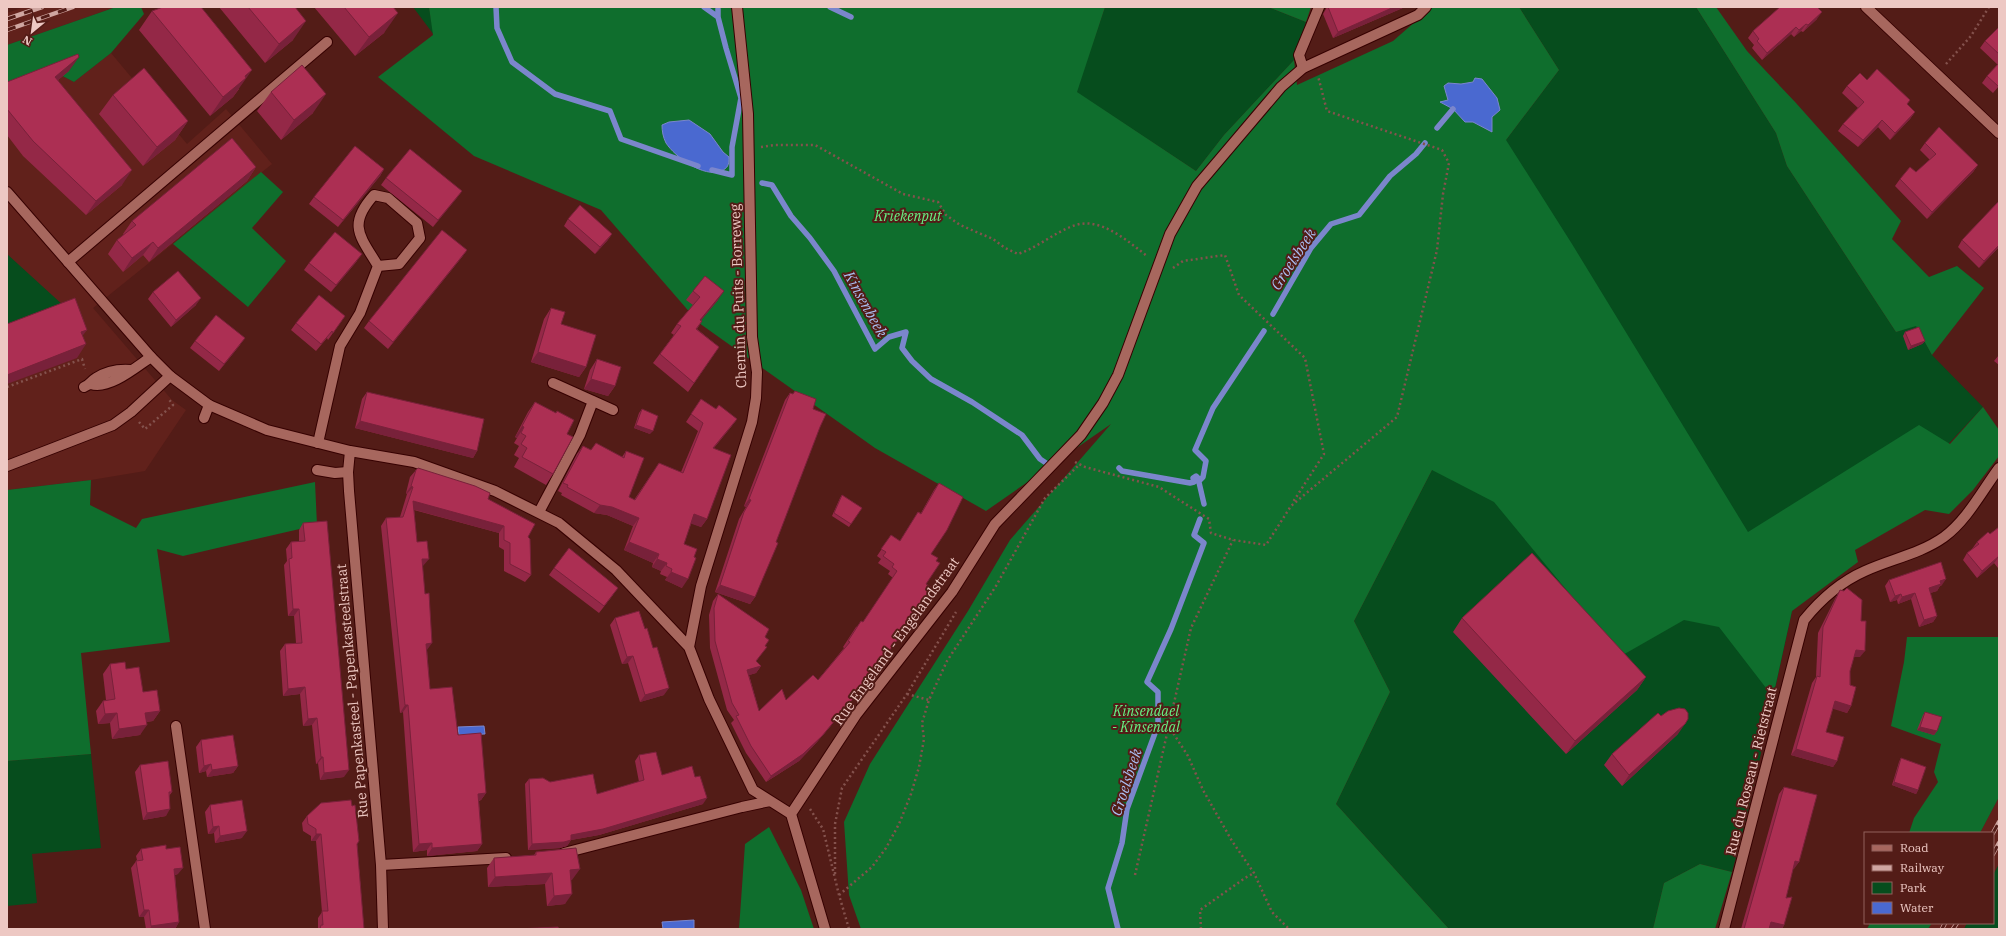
<svg xmlns="http://www.w3.org/2000/svg" width="2006" height="936" viewBox="0 0 2006 936" font-family="'IBM Plex Serif',serif">
  <style>
    .built { fill: #61211b }
    .green { fill: #064d1d }
    .forest { fill: #0f6e2d }
    .water { fill: #4a69d0; stroke: #7b86cc }
    .lines { fill: none; stroke-linecap: round; stroke-linejoin: round }
    .stream { stroke: #7b86cc; stroke-width: 5.5 }
    .lane-casing { stroke: #360101; stroke-width: 12 }
    .street-casing { stroke: #360101; stroke-width: 12 }
    .path { stroke: #84524d; stroke-width: 2.5; stroke-dasharray: 2 3; stroke-linecap: butt }
    .lane { stroke: #a7675e; stroke-width: 10 }
    .street { stroke: #a7675e; stroke-width: 10 }
    .rail-casing { stroke: #cfa6a1; stroke-width: 4.5 }
    .rail { stroke: #531c17; stroke-width: 3; stroke-dasharray: 9; stroke-linecap: butt }
    .wall { fill: #942847 }
    .shaded-wall { fill: #78213a }
    .building { fill: #ac2f53; stroke: #78213a }
    .labels { text-anchor: middle; dominant-baseline: central; stroke-width: 4; stroke-linejoin: round; paint-order: stroke }
    .park-label { font-size: 14px; font-style: italic; fill: #66f184; stroke: #531c17 }
    .street-label { font-size: 14px; fill: #edc8c3; stroke: #531c17 }
    .water-label { font-size: 15px; font-style: italic; fill: #aabff2; stroke: #531c17 }
  </style>
  <rect width="100%" height="100%" fill="#531c17"/>
  <path class="built" d="M24,7H116L7,45V13Z
    M111,53L187,144L226,109L272,164L93,308L172,400L186,410L145,471L91,480L7,490V83L49,69L74,82Z
    M1999,797V864L1993,875V833H1980Z
    M1932,923H1967L1964,929H1928Z"/>
  <path class="green" d="M413,7H429L434,35Z
    M1105,7H1268L1306,22L1294,60L1224,135L1196,171L1076,92Z
    M1519,7H1696L1776,133L1787,166L1896,332L1916,325L1932,355L1983,407L1792,611L1749,808L1732,872L1700,864L1664,883L1653,929H1449L1336,804L1390,692L1354,621L1432,470L1506,140L1559,70Z
    M7,254L64,306L7,326Z
    M91,754L101,848L32,854L37,903L7,906V761Z
    M1999,864V929H1964L1967,923H1993V875Z"/>
  <path class="forest" d="M116,7H141L144,14L111,53L74,82L49,69L7,83V45Z
    M429,7H1105L1077,92L1196,171L1224,135L1294,60L1297,85L1393,41L1432,7H1519L1559,70L1506,140L1572,244L1748,532L1919,425L1950,444L1983,407L1999,430V456L1973,490L1949,514L1925,510L1855,550L1858,562L1792,611L1773,697L1719,627L1684,620L1621,656L1494,502L1432,470L1354,621L1390,692L1336,804L1449,929H861L849,895L844,822L870,764L968,611L1010,540L1111,424L986,511L875,448L699,323L601,210L474,156L378,77L433,35Z
    M1268,7H1311L1306,22Z
    M1696,7H1716L1747,51L1796,103L1901,221L1892,239L1929,277L1957,266L1984,288L1932,355L1916,326L1896,332L1787,166L1776,133Z
    M261,172L283,192L252,228L286,261L248,307L173,244Z
    M91,480L90,505L136,528L142,519L315,482L317,525L183,556L157,549L170,642L81,653L91,754L7,761V490Z
    M1907,637H1999V797L1980,833H1909L1914,818L1938,782L1934,772L1941,744L1891,726L1904,662Z
    M769,827L801,890L814,929H739L745,844Z
    M1700,864L1732,872L1715,929H1653L1664,883Z
    M1870,923H1932L1928,929H1867Z"/>
  <path class="water" d="M1475,78L1482,79L1497,98L1500,110L1492,117V132L1473,122H1465L1453,109L1440,102L1448,100L1444,86L1448,83L1461,84L1473,82Z
    M689,120L710,134L723,152L729,157C729,165 728,168 721,171C704,178 675,157 666,143C663,137 662,131 662,125L669,122Z
    M484,726L485,734L459,735L458,727Z
    M694,920V929H663L662,922Z"/>
  <g class="lines">
    <path class="stream" d="M496,7L497,28L512,62L555,94L610,111L621,139L698,166
      M704,7L718,17
      M830,7L851,17
      M1437,128L1453,109
      M712,170L732,175V147L741,98L726,48L718,17V9
      M762,183L772,185L791,216L810,238L834,271L875,349L889,337L906,332L902,348L912,361L931,379L972,402L1022,435L1040,459L1046,463
      M1273,314L1311,248L1331,224L1359,215L1390,176L1416,154L1425,143
      M1119,468L1122,471L1190,483L1194,482L1193,478L1196,476L1198,478L1204,504
      M1199,481L1203,477L1206,461L1195,450L1213,408L1264,331
      M1118,929L1108,888L1122,843L1127,809L1158,725V692L1147,682L1171,629L1204,543L1194,535L1200,519"/>
    <defs>
      <path id="lane" d="M1303,68L1299,55L1319,7
        M68,262L327,42
        M553,383L613,410
        M91,384C109,390 136,367 151,357
        M84,387C90,385 91,381 96,378C107,371 119,369 131,370
        M204,418L209,405
        M318,443L340,346L360,313L378,266C360,236 347,225 374,195L388,198L417,223L420,238L399,264L378,266
        M7,466L113,425L131,412L170,376
        M317,470L335,473L348,472
        M539,512L580,435L593,401
        M176,726L205,929"/>
      <path id="street" d="M1866,7L1999,133
        M7,192L151,357L170,376L209,405L267,430L350,451L414,462L495,491L559,523L616,570L689,647L709,699L753,790L791,814
        M350,451L348,472L349,491L381,865L383,929
        M689,647L701,586L752,422L756,398L757,372L752,337L748,114L737,7
        M791,814L856,715L952,592L995,524L1081,435L1103,403L1118,375L1170,234L1197,186L1281,87L1303,68L1418,15L1426,7
        M791,814L825,929
        M564,853L742,807L770,801
        M381,865L506,858
        M1724,929L1804,620C1821,599 1840,582 1865,571C1891,559 1920,554 1944,537C1967,520 1982,491 1999,468"/>
    </defs>
    <use href="#lane" class="lane-casing"/>
    <use href="#street" class="street-casing"/>
    <path class="path" d="M1946,64L1971,36L1989,7
      M761,147L775,145H815L903,194L938,202L946,215L960,225L993,239L1005,248L1018,254C1039,247 1056,231 1076,225C1101,217 1129,242 1147,256
      M1173,268L1183,261L1225,255L1239,295L1305,358L1324,454L1293,502
      M7,387L82,359L85,369
      M139,422L145,429L173,405L168,398
      M1075,462L1085,467L1159,487L1209,519L1211,533L1233,540L1266,545L1291,506L1397,417L1437,250L1443,194L1449,163L1442,150L1327,111L1318,76
      M907,694L929,700
      M1168,725L1188,756L1203,790L1232,841L1254,873L1272,912L1289,929
      M810,809L823,829L839,895L849,929
      M835,874V824L842,788L907,694L956,612
      M1135,875L1191,628L1233,540
      M839,895L872,867L886,848L899,824L911,794L919,767L924,739L922,723L929,700L947,661L996,586L1045,498L1079,465
      M1201,929L1200,910L1245,878L1254,873"/>
    <use href="#lane" class="lane"/>
    <use href="#street" class="street"/>
    <defs>
      <path id="rail" d="M7,19L42,7
        M7,30L73,7
        M1993,833L1999,822
        M1993,854L1999,843
        M1942,929L1945,923
        M1953,929L1957,923"/>
    </defs>
    <use href="#rail" class="rail-casing"/>
    <use href="#rail" class="rail"/>
  </g>
  <path class="wall" d="M219,7H295L293,40L265,63Z
    M314,7H393L384,33L355,56Z
    M1327,7H1405L1333,38L1323,14Z
    M1779,7H1817V19L1803,32L1801,31L1794,37L1791,34L1762,60L1752,48L1754,45L1748,38L1753,31L1779,8Z
    M152,11L239,89L233,97L210,116L139,30Z
    M1999,27V86L1993,93L1982,83L1987,76L1998,65L1980,48L1985,41Z
    M69,71L58,80L122,185L86,215L23,156L7,135V82Z
    M1867,80L1910,100L1907,104L1915,112L1910,119L1890,140L1878,127L1858,147L1838,131L1843,124L1858,108L1842,93L1847,86Z
    M271,92L313,113L281,140L257,111Z
    M113,95L188,121L175,140L143,166L99,114Z
    M1925,143L1978,165L1973,172L1927,219L1895,186L1900,179L1916,172L1930,160L1920,150Z
    M256,167L247,181L149,262L143,255L123,272L108,254L117,240L124,235L123,234L132,221Z
    M384,169L380,176L338,227L309,204L314,197Z
    M386,178L462,191L433,227L381,185Z
    M1999,201V247L1979,268L1958,247L1962,240Z
    M568,219L612,234L607,241L595,254L564,226Z
    M467,250L462,257L388,349L364,328L369,321Z
    M357,261L331,292L304,270L309,263Z
    M693,291L718,300L701,320L702,321L697,329L719,347L688,392L653,363L674,335L671,333L677,324L693,305L686,300Z
    M153,292L196,305L171,327L148,299Z
    M551,308L586,367L579,377L531,362L544,319Z
    M345,316L328,340L327,338L316,351L291,330L296,323Z
    M1905,332L1925,341L1922,344L1908,350L1903,336Z
    M195,341L240,345L219,371L190,348Z
    M1999,355V365L1994,361Z
    M597,359L615,386L608,396L584,389L590,370Z
    M795,391L813,409L820,427L755,597L750,604L715,592L739,519L746,507L744,506L785,400L790,393L793,394Z
    M367,392L477,451L473,458L355,428L362,399Z
    M701,399L716,409L737,419L731,427L714,448L707,519L701,527L691,523L684,544L682,588L665,580L667,577L660,574L661,571L652,567L653,563L624,550L633,526L607,515L594,513L561,495L562,493L558,491L577,454L583,446L591,450L622,457L626,451L629,497L634,500L653,472H681L698,431L686,422Z
    M535,402L567,434L553,474L546,485L514,467L519,458L514,455L519,446L514,443L517,438L515,437L528,412Z
    M642,409L650,434L634,428L639,413Z
    M416,470L488,499L528,537L531,575L525,582L504,571V550L499,547V533L414,510L417,542L423,566H422L427,650L430,689L458,735L486,793L481,800L479,801L482,844L477,851L427,856V850L413,852L403,712L400,713L381,526L386,518L400,517L407,494L406,493L410,477Z
    M939,483L931,554L936,561L926,584L880,666L875,673L817,742L799,761L766,782L746,753L731,723L734,720L727,710L710,648L709,615L713,601L718,594L765,637V646L756,662L761,666L756,673L749,675L759,711L786,700L818,680L844,648L843,647L856,627L863,622L893,578L888,574L890,571L878,563L881,559L877,556L891,535L900,541L918,512L921,513L934,490Z
    M842,495L862,508L849,527L832,516L840,498Z
    M303,523L344,777L320,780L318,763L316,764L312,725L303,726L300,694L283,696L280,651L285,644L296,643L294,616H288L284,565L287,561L286,549L291,542L299,541V530Z
    M1999,527V568H1998L1994,563L1977,578L1963,560L1967,553L1972,549L1977,542L1990,534Z
    M554,568L613,595L599,613L549,575Z
    M1889,580L1942,585L1940,586L1937,591L1930,593L1937,616L1933,622L1919,627L1911,599L1898,604L1897,600L1890,602L1885,586Z
    M1840,590L1861,621L1860,657H1854L1850,671L1851,706L1847,713L1833,708L1826,732L1837,761L1833,767L1791,755L1812,683L1816,677L1818,633L1836,597Z
    M615,618L664,695L640,702L628,663L622,664L610,625Z
    M1462,618L1646,677L1637,690L1566,754L1453,632Z
    M110,664L126,669L143,692L160,711L153,721L146,722L140,735L112,739L110,723L98,724L96,711L103,701L106,700L103,674Z
    M1925,712L1937,731L1934,735L1917,730L1923,715Z
    M1678,734L1622,786L1604,765L1612,754Z
    M201,740L238,766L233,773L207,777L206,771L199,773L196,747Z
    M639,755L662,775L703,804L599,835L571,840L567,846L560,848L528,850L525,784L529,779L550,782L597,794L639,782L635,761Z
    M1901,758L1918,790L1916,794L1892,785L1899,762Z
    M140,765L172,792L169,796L166,816L143,820L135,772Z
    M1784,787L1799,862L1793,869L1786,898L1784,925L1782,929H1741L1779,794Z
    M210,805L242,838L215,843L214,833L208,834L205,812Z
    M307,816L357,844L364,929H318V918L322,912L316,841H311V836L303,831L302,823Z
    M141,849H166L178,874L175,875L179,922L175,929H146L144,917H139L131,868L137,860L136,856Z
    M536,852L572,880H571L565,904L547,906L545,884L488,887L487,868L494,858L534,855Z"/>
  <path class="shaded-wall" d="M1394,7H1405L1333,38L1338,32Z
    M1822,12L1817,19L1803,32L1808,25Z
    M398,13L384,33L355,56L369,37Z
    M306,21L293,40L265,63L279,44Z
    M1806,24L1801,31L1794,37L1799,30Z
    M1796,27L1791,34L1762,60L1767,53Z
    M79,57L69,71L45,91L55,77Z
    M252,70L233,97L210,116L223,97Z
    M326,94L313,113L281,140L294,120Z
    M1915,112L1910,119L1890,140L1895,133Z
    M1882,120L1878,127L1858,147L1863,140Z
    M188,121L175,140L143,166L157,147Z
    M1978,165L1973,172L1927,219L1932,212Z
    M256,167L247,181L149,262L158,248Z
    M384,169L380,176L338,227L343,220Z
    M132,170L122,185L86,215L96,201Z
    M462,191L457,198L433,227L438,220Z
    M612,234L607,241L595,254L600,247Z
    M153,242L143,255L123,272L132,258Z
    M1999,245V247L1979,268L1984,261Z
    M467,250L462,257L388,349L393,342Z
    M362,254L357,261L331,292L336,285Z
    M724,291L718,300L694,329L700,320Z
    M201,298L196,305L171,327L176,320Z
    M87,330L77,343L81,332Z
    M245,338L240,345L219,371L224,364Z
    M1925,341L1922,344L1908,350L1911,346Z
    M86,344L77,358L7,384V375Z
    M538,352L586,367L579,377L531,362Z
    M591,379L615,386L608,396L584,389Z
    M737,419L731,427L707,456L713,448Z
    M360,421L477,451L473,458L355,428Z
    M636,425L653,431L650,434L634,428Z
    M522,426L524,427L517,438L515,437Z
    M411,486L413,487L407,494L406,493Z
    M749,499L751,500L746,507L744,506Z
    M413,501L504,526L499,533L408,508Z
    M600,505L612,507L639,518L633,526L607,515L594,513Z
    M694,514L707,519L701,527L689,523Z
    M629,542L659,554L653,563L624,550Z
    M1999,557L1994,563L1977,578L1982,571Z
    M422,559H429L423,566L417,567Z
    M657,559L667,563L661,571L652,567Z
    M671,572L688,579L682,588L665,580Z
    M1946,579L1942,585L1940,586L1937,591L1924,595L1929,588L1940,581Z
    M720,585L755,597L750,604L715,592Z
    M1915,593L1911,599L1898,604L1902,597Z
    M1901,594L1897,600L1890,602L1895,596Z
    M293,609H299L294,616H288Z
    M1937,616L1933,622L1919,627L1924,620Z
    M432,643L427,650L426,644Z
    M1856,650L1865,651L1860,657H1851Z
    M633,656L628,663L622,664L627,657Z
    M761,666L756,673L743,677L747,670Z
    M880,666L875,673L817,742L799,761L766,782L771,776Z
    M1646,677L1637,690L1566,754L1575,741Z
    M305,687L300,694L283,696L288,689Z
    M669,688L664,695L640,702L645,695Z
    M1835,701L1851,706L1847,713L1830,708Z
    M405,705H408L403,712L400,713Z
    M160,711L153,721L138,723L145,713Z
    M117,713L110,723L98,724L105,714Z
    M317,718L312,725L303,726L308,719Z
    M1685,724L1678,734L1622,786L1629,775Z
    M147,725L140,735L112,739L119,729Z
    M1920,727L1937,731L1934,735L1917,730Z
    M1796,749L1837,761L1833,767L1791,755Z
    M321,757H323L318,763L316,764Z
    M211,764L206,771L199,773L204,766Z
    M238,766L233,773L207,777L212,770Z
    M349,770L344,777L320,780L324,773Z
    M1894,782L1918,790L1916,794L1892,785Z
    M486,793L481,800L473,801L478,794Z
    M707,798L703,804L599,835L571,840L567,846L560,848L528,850L532,844L571,835Z
    M170,809L166,816L143,820L147,813Z
    M219,826L214,833L208,834L213,827Z
    M247,831L242,838L215,843L220,836Z
    M316,834H321L316,841H311Z
    M432,843L427,850L413,852L419,844Z
    M482,844L477,851L427,856L432,848Z
    M1795,861L1799,862L1794,869L1790,868Z
    M183,868L178,874L169,876L174,869Z
    M580,869L572,880L563,881L570,870Z
    M552,873L545,884L488,887L495,877Z
    M572,894L565,904L547,906L554,896Z
    M144,910H149L144,917H139Z
    M179,922L175,929H150L151,926Z
    M1771,922L1784,925L1782,929H1768Z"/>
  <path class="building" d="M163,7H201L252,70L245,76L246,78L223,97L152,11Z
    M248,7H295L306,21L279,44Z
    M344,7H393L398,13L369,37Z
    M1328,7H1394L1338,32Z
    M1780,7H1817L1822,12L1808,25L1806,24L1799,30L1796,27L1767,53L1757,41L1759,39L1753,31Z
    M1999,27V54L1985,41Z
    M78,54L79,57L55,77L132,170L96,201L33,141L7,109V82Z
    M1999,63V85L1998,86L1987,76Z
    M302,65L326,94L294,120L271,92Z
    M144,68L188,121L157,147L113,95Z
    M1877,69L1910,100L1907,104L1915,112L1895,133L1882,120L1863,140L1843,124L1864,102L1847,86L1860,73L1867,80Z
    M1939,127L1978,165L1932,212L1900,179L1910,167L1916,172L1936,154L1925,143Z
    M232,138L256,167L158,248L153,242L132,258L117,240L136,225L132,221Z
    M355,146L384,169L343,220L314,197Z
    M410,149L462,191L438,220L386,178Z
    M1999,201V245L1984,261L1962,240Z
    M580,205L612,234L600,247L568,219Z
    M442,230L467,250L393,342L369,321Z
    M335,232L362,254L336,285L309,263Z
    M178,271L201,298L176,320L153,292Z
    M705,276L724,291L700,320L702,321L696,329L719,347L694,383L660,354L681,326L677,324L700,297L693,291Z
    M319,295L345,316L333,333L332,331L321,344L296,323Z
    M75,298L87,330L81,332L86,344L7,375V324Z
    M551,308L565,312L561,324L596,335L586,367L538,352Z
    M216,315L245,338L224,364L195,341Z
    M1919,327L1925,341L1911,346L1905,332Z
    M597,359L621,367L615,386L591,379Z
    M795,391L816,399L813,409L826,414L820,427L776,542L778,543L755,597L720,585L744,512L751,500L749,499L790,393L793,394Z
    M367,392L484,419L477,451L360,421Z
    M701,399L716,409L719,405L737,419L713,448L731,455L707,519L694,514L684,544L697,549L694,557L696,558L688,579L671,572L672,569L666,566L667,563L657,559L659,554L629,542L639,518L612,507L600,505L567,487L568,485L563,483L583,446L591,450L596,443L624,458L626,451L644,458L629,497L635,500L659,463L683,473L703,423L691,414Z
    M535,402L556,413L557,411L574,420L567,434L573,437L553,474L522,457L527,448L521,444L526,436L521,433L524,427L522,426Z
    M642,409L658,416L653,431L636,425Z
    M418,468L475,486L490,493L488,499L535,524L528,537L530,539L531,575L510,564V543L504,540V526L413,501L417,542L427,541L429,559H422L425,594L429,593L430,610L432,643L426,644L430,689L452,687L458,735L481,733L486,793L478,794L482,844L432,848V843L419,844L408,705H405L386,518L403,517L413,487L411,486L416,470Z
    M939,483L963,497L947,530L931,554L938,558L936,561L940,563L926,584L935,590L886,655L880,666L822,736L803,754L771,776L751,746L736,716L739,715L732,703L715,641L714,608L718,594L769,629L765,637L769,640L765,646L767,647L756,661L761,666L747,670L759,711L782,689L786,700L813,675L818,680L850,642L848,641L861,621L863,622L897,571L892,567L894,564L883,556L886,552L881,549L891,535L900,541L918,512L921,514Z
    M842,495L862,508L851,524L834,513Z
    M327,521L349,770L324,773L323,757H321L317,718L308,719L305,687L288,689L285,644L302,643L299,609H293L289,559L292,558L291,542L305,541L303,523Z
    M1999,527V556L1982,571L1967,553L1979,544L1977,542L1988,532L1990,534Z
    M569,548L618,588L604,606L554,568Z
    M1532,553L1646,677L1575,741L1462,618Z
    M1941,562L1946,579L1940,581L1941,584L1929,588L1937,616L1924,620L1915,593L1902,597L1901,594L1895,596L1889,580Z
    M1847,588L1862,600L1861,621H1866L1865,647V651L1856,650L1850,671V685L1856,687L1851,706L1835,701L1826,732L1844,737L1837,761L1796,749L1817,676L1820,677L1823,627L1840,590L1844,591Z
    M639,611L645,629L647,628L653,648L657,647L669,688L645,695L633,656L627,657L615,618Z
    M125,662L126,669L139,667L143,692L157,690L160,711L145,713L147,725L119,729L117,713L105,714L103,701L115,699L110,664Z
    M1679,708L1685,709L1688,713V719L1685,724L1629,775L1612,754L1658,713L1661,716L1668,711Z
    M1925,712L1942,717L1937,731L1920,727Z
    M233,735L238,766L212,770L211,764L204,766L201,740Z
    M656,752L662,775L692,766L695,777L700,776L707,798L603,829L571,835V840L564,842L532,844L529,779L543,778L550,782L593,774L597,794L644,780L639,755Z
    M1901,758L1926,767L1918,790L1894,782Z
    M168,761L172,792H169L170,809L147,813L140,765Z
    M1784,787L1817,795L1799,862L1795,861L1786,898L1792,897L1784,925L1771,922L1769,929H1744Z
    M242,800L247,831L220,836L219,826L213,827L210,805Z
    M351,800L352,806L355,805L359,841L357,844L364,929H320L321,925H323L322,911H328L321,834H316V829L308,824L307,816L321,803Z
    M166,845V849L180,847L183,868L174,869L179,922L151,926L149,910H144L136,861L143,860L141,849Z
    M576,848L580,869L570,870L572,894L554,896L552,873L495,877L494,858L536,855V852Z
    M558,927L559,929H517Z"/>
  <g class="labels">
    <g class="park-label">
      <text x="908" y="216">Kriekenput</text>
      <text x="1146" y="711">Kinsendael<tspan x="1146" dy="16">- Kinsendal</tspan></text>
    </g>
    <g class="street-label">
      <text transform="translate(738 296) rotate(-92)">Chemin du Puits - Borreweg</text>
      <text transform="translate(896 641) rotate(-54)">Rue Engeland - Engelandstraat</text>
      <text transform="translate(352 691) rotate(-95)">Rue Papenkasteel - Papenkasteelstraat</text>
      <text transform="translate(1751 771) rotate(-76)">Rue du Roseau - Rietstraat</text>
    </g>
    <g class="water-label">
      <text transform="translate(1293 259) rotate(-57)">Groelsbeek</text>
      <text transform="translate(866 304) rotate(61)">Kinsenbeek</text>
      <text transform="translate(1126 782) rotate(-72)">Groelsbeek</text>
    </g>
  </g>
  <rect width="2006" height="936" fill="none" stroke="#edc8c3" stroke-width="16"/>
  <rect x="1864" y="832" width="130" height="92" fill="#531c17" stroke="#91615c"/>
  <rect x="1872" y="845" width="20" height="6" fill="#a7675e" stroke="#91615c"/>
  <text x="1900" y="852" font-size="12" fill="#edc8c3">Road</text>
  <rect x="1872" y="865" width="20" height="6" fill="#cfa6a1" stroke="#91615c"/>
  <text x="1900" y="872" font-size="12" fill="#edc8c3">Railway</text>
  <rect x="1872" y="882" width="20" height="12" fill="#064d1d" stroke="#91615c"/>
  <text x="1900" y="892" font-size="12" fill="#edc8c3">Park</text>
  <rect x="1872" y="902" width="20" height="12" fill="#4a69d0" stroke="#91615c"/>
  <text x="1900" y="912" font-size="12" fill="#edc8c3">Water</text>
  <g transform="translate(32 32) rotate(209)" stroke="#531c17" stroke-width="3" paint-order="stroke">
  <path d="M0-3L7 15L0 10L-7 15Z" fill="#edc8c3"/>
  <text y="-6" font-size="11" font-weight="bold" text-anchor="middle" fill="#edc8c3">N</text>
  </g>
</svg>
